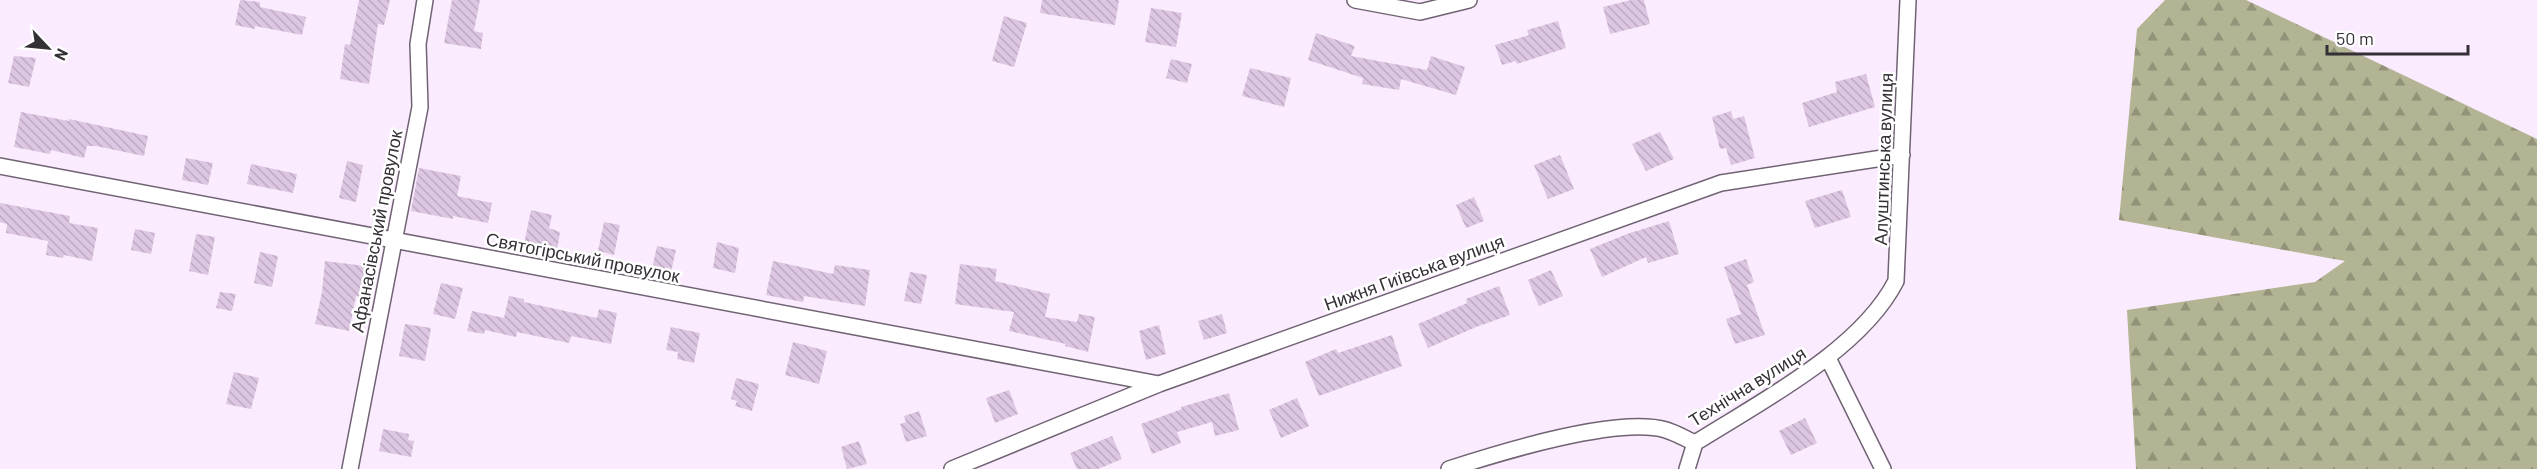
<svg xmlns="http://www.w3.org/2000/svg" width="2537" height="469" viewBox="0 0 2537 469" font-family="Barlow,sans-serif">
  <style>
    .forest { fill: url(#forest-firs) }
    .building { fill: url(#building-back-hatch) }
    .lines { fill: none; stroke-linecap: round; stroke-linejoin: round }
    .street-casing { stroke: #706373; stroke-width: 18 }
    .street { stroke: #fff; stroke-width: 15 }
    .labels { text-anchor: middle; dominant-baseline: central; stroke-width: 5; stroke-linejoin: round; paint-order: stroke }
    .street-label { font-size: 18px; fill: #352f36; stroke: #fff }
  </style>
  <defs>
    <pattern id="forest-firs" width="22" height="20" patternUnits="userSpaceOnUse" patternTransform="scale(1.5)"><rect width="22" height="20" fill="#b2b493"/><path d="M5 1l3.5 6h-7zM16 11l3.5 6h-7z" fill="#929379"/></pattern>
    <pattern id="building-back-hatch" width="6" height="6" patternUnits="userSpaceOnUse" patternTransform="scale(1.5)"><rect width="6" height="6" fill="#ddc6e2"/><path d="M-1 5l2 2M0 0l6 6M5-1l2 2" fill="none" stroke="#beaac2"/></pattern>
  </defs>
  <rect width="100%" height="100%" fill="#fbebfe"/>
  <path class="forest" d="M2165,0H2246L2537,139V469H2136L2127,310L2315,282L2345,261L2119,220L2137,29Z"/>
  <path class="building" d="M240,0L260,2V7L306,17L302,35L255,26V29L235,25Z
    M359,0H390L384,25L378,24L369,84L340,79L345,44L350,45Z
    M452,0H480L474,31L483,33L481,49L444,43Z
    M1042,0H1119L1115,25L1040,13Z
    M1631,0H1644L1650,24L1610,34L1603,7Z
    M1151,8L1182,13L1176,47L1145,42Z
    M1004,16L1027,23L1014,67L992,61Z
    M1558,21L1566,48L1517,64L1516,61L1502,65L1495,45L1529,35L1527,30Z
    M1316,33L1355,46L1351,56L1427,70L1431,56L1465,67L1456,95L1401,79L1399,90L1362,84L1363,78L1308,60Z
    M14,56L36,58L29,87L8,83Z
    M1171,59L1192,64L1187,83L1166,78Z
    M1250,68L1291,78L1284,107L1242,96Z
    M1866,74L1875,107L1809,127L1802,103L1837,92L1835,82Z
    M1731,111L1733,119L1744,116L1755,158L1731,165L1726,148L1720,149L1712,117Z
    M21,112L69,121V119L148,136L144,156L96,146H87L84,158L51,150L50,154L14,147Z
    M1660,132L1674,159L1646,171L1632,144Z
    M1560,155L1574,189L1548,199L1534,165Z
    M186,158L213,163L208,185L182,180Z
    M347,161L363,165L356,202L339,198Z
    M251,164L297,174L293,193L247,184Z
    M419,168L461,176L457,196L492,203L488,223L453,216V219L411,211Z
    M1842,190L1851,217L1815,228L1805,201Z
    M1474,197L1484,221L1466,228L1456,205Z
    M0,203L70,216L69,223L98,228L92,261L64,255L63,258L46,255L48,241L6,233L7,224L0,222Z
    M531,210L552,215L549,228L560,232L556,256L523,249Z
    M1669,221L1679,254L1648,263L1646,257L1602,277L1590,249L1627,234Z
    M604,222L620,225L614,255L598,251Z
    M135,229L155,233L151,254L131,250Z
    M196,234L215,237L208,275L189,271Z
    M717,242L739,248L735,273L713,268Z
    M657,246L676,250L671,272L652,269Z
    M260,252L278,256L272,287L254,283Z
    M1746,259L1754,282L1747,285L1765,335L1735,344L1726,319L1741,314L1724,267Z
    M325,261L365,266L361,297L356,296L349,331L315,324L322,292Z
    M773,261L833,274L835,265L870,270L865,306L804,296L803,302L766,295Z
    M960,264L997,269L995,281L1050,294L1045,317L1077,322L1079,314L1095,317L1088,352L1065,346L1066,344L1009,331L1014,312L955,304Z
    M1551,270L1563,296L1539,306L1528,280Z
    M910,272L927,275L921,304L904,301Z
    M441,283L463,288L455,319L433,314Z
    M1499,286L1510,315L1476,327L1428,348L1418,324L1467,303L1466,299Z
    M220,292L236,294L232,311L216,308Z
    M509,296L524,299V302L597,318L599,309L617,313L611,344L571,336L569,343L517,332L516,337L485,330L484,334L467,331L472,311L504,318Z
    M1222,314L1227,333L1204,340L1198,321Z
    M405,324L431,328L425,361L399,356Z
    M1159,325L1166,354L1146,360L1139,331Z
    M671,327L700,333L694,363L677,359L678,352L666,350Z
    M1392,335L1402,366L1319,396L1305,362L1336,349L1338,353Z
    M793,342L827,351L819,384L785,375Z
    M234,372L259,378L251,409L226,404Z
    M736,378L759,384L752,411L735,406L737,401L731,399Z
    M1009,390L1018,414L995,423L986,398Z
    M1229,393L1239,430L1215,436L1212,422L1177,432L1181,443L1152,454L1141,424L1182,409L1181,407Z
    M1297,398L1309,426L1281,438L1269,410Z
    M919,411L927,436L906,442L900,424L906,422L904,416Z
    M1805,418L1817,443L1791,455L1779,431Z
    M383,429L409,434L408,440L414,441L411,457L379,451Z
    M1112,436L1122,459L1098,469H1077L1070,453Z
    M859,441L867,464L847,469L841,447Z"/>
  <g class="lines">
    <defs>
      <path id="street" d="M1355,0L1420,12L1469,0
        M0,166L1159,384
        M1828,358L1883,469
        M350,469L420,107L418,44L425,0
        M952,469L1159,384L1721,183L1902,155
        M1449,469C1498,453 1618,416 1666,430C1676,433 1686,439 1695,443C1760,402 1861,350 1896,281L1908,0
        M1687,469L1695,443"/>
    </defs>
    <use href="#street" class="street-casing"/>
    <use href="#street" class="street"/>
  </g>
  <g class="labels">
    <g class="street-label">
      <text transform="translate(1883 159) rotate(-88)">Алуштинська вулиця</text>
      <text transform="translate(376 231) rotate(-79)">Афанасівський провулок</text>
      <text transform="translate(583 257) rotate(11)">Святогірський провулок</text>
      <text transform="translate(1414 272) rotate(-20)">Нижня Гиївська вулиця</text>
      <text transform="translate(1747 386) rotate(-32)">Технічна вулиця</text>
    </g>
  </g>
  <g transform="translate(48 48) rotate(116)" stroke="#ffffff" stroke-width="4.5" paint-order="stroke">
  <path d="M0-4.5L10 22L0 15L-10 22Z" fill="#352f36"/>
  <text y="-9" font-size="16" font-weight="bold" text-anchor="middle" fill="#352f36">N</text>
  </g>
  <path d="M2327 45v9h141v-9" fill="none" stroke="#352f36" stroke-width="3"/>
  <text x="2336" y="45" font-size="18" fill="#352f36" stroke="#ffffff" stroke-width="4.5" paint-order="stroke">50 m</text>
</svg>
